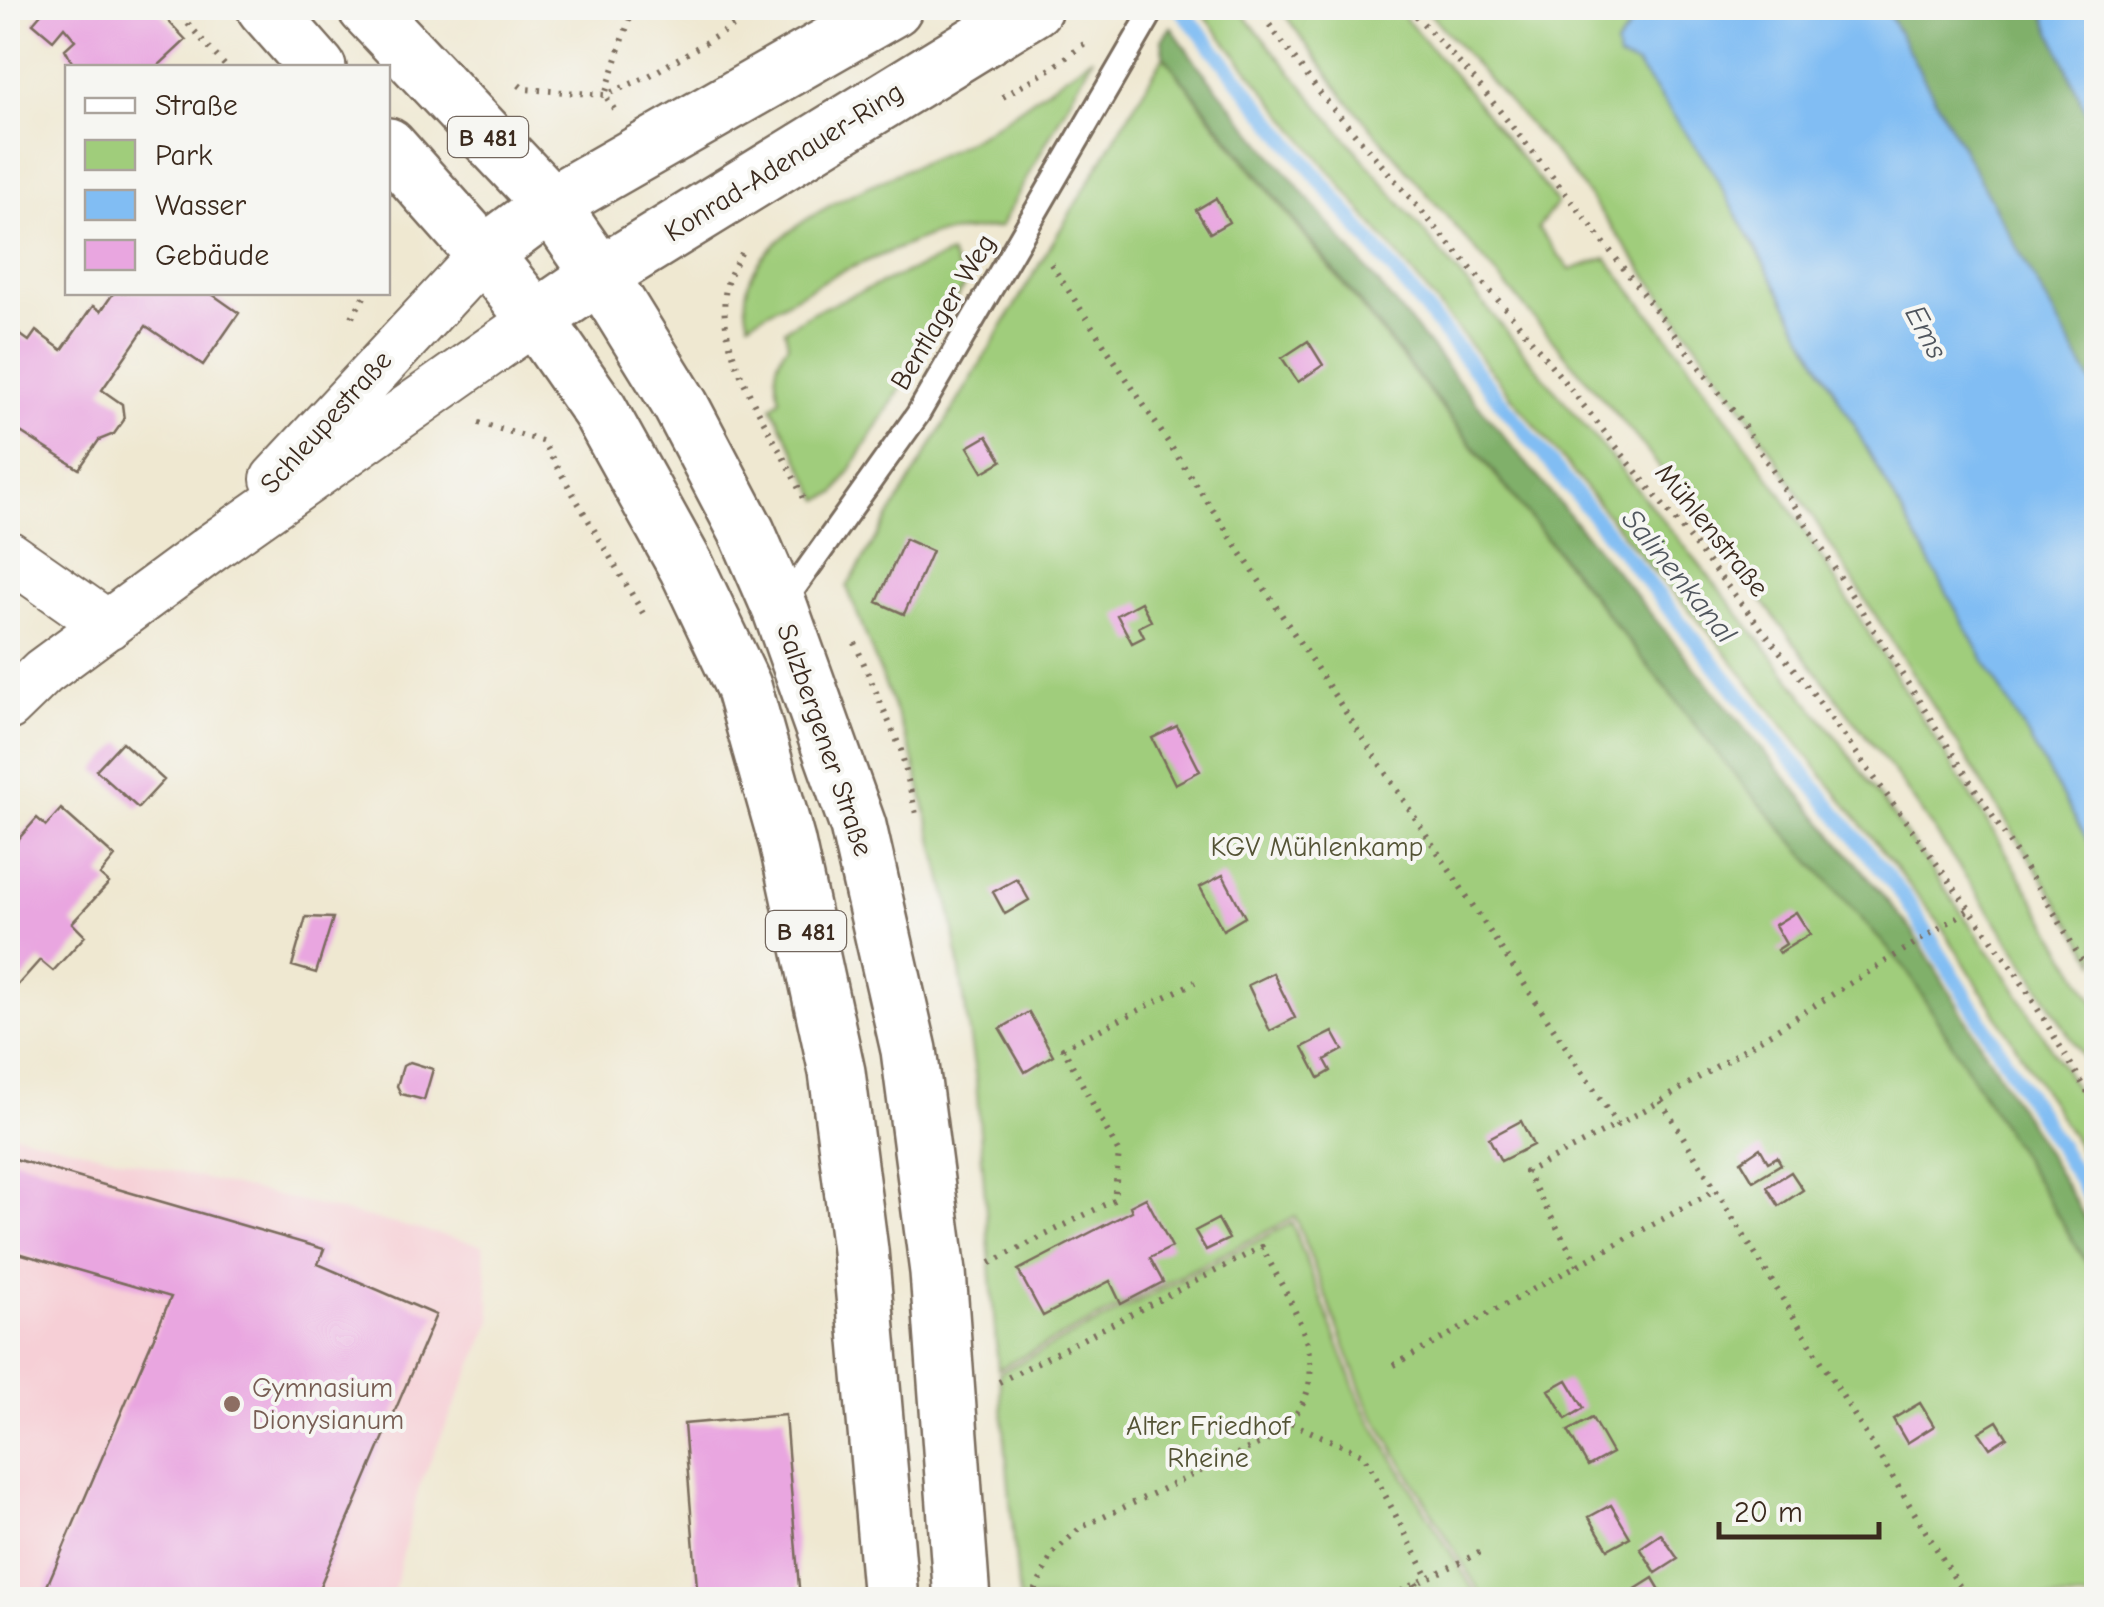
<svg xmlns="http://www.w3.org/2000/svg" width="2104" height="1607" viewBox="0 0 2104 1607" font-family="'Comic Neue',sans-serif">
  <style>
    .built { fill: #f6cfd6 }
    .green { fill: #a0cd7b; stroke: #6e7c4c; stroke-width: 2.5 }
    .forest { fill: #80b06b; stroke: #5e6d44; stroke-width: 2.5 }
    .water { fill: #81bdf3; stroke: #5e7488; stroke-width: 2.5 }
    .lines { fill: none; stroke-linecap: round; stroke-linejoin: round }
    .stream { stroke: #81bdf3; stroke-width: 15 }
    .building { fill: #e9a6e0 }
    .lane-casing { stroke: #7a6c5d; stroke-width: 28 }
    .street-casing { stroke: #7a6c5d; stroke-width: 52 }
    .secondary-casing { stroke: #7a6c5d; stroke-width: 60 }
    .primary-casing { stroke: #7a6c5d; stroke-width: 60 }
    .path { stroke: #7a6c5d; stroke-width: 6; stroke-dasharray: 2.5 8; stroke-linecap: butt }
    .lane { stroke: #fff; stroke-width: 22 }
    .street { stroke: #fff; stroke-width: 48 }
    .secondary { stroke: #fff; stroke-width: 55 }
    .primary { stroke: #fff; stroke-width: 55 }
    .education-dot { fill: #8d6e63; stroke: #f6f6f2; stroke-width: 4 }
    .labels { text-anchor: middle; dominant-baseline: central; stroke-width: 8; stroke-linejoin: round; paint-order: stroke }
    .shield { fill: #f6f6f2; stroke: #73675e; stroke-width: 2.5 }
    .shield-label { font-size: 25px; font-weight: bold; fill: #3b2a1e }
    .street-label { font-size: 28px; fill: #3b2a1e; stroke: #f6f6f2 }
    .park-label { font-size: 28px; fill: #545335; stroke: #f6f6f2 }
    .education-label { font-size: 28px; fill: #785e54; stroke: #f6f6f2; text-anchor: start }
    .water-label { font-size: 30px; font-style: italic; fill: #50565e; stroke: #f6f6f2 }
  </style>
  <rect width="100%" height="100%" fill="#f6f6f2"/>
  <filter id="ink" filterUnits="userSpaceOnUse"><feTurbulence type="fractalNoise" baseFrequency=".01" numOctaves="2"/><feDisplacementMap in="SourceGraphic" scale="20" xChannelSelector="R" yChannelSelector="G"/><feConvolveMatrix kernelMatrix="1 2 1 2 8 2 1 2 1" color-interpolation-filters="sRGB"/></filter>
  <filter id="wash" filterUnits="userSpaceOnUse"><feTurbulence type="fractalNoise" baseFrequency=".0048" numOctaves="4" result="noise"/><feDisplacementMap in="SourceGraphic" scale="40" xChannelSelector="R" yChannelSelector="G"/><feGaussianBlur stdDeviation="2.25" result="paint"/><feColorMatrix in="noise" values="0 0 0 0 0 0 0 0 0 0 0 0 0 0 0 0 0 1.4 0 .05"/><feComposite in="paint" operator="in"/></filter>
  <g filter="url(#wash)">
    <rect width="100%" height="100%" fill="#efe8d1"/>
    <path class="built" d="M8,1132L483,1245L492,1321L419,1487L392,1599L8,1600Z"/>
    <path class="green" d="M1198,8H1238L1696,560L1841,743L2009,979L2096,1122V1175L1940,924L1715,639L1643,559Z
      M1280,8H1396L1464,86L1557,203L1538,228L1570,270L1606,258L1680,352L1780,492L2000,842L2096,1005V1079L2025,963L1896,775L1640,442L1347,100Z
      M1425,8H1617L1629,29L1616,46L1637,64L1711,168L1983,658L2096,855V962L1743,407L1572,173Z
      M1164,56L1223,134L1734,774L1906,969L2096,1278V1599H1484L1368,1406L1295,1217L998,1369L976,1080L952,917L912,754L847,587Z
      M1093,57L1000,227L931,235L838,273L749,322C718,228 907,175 966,142C1011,118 1050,85 1093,57Z
      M950,254L965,284L836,493L820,500L772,407L780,399C774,378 773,363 788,344L785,329L815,311Z
      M1292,1223L1363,1408L1479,1599H1019L999,1373Z"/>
    <path class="forest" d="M1885,8H2041L2096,135V391Z
      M1171,27L1197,64L1914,933L2096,1236V1278L1906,969L1734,774L1164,56L1162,40Z"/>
    <path class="water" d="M1617,8H1885L2096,391V855L1983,658L1711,168L1637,65L1619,59L1616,46L1629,29Z
      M2041,8H2096V135Z"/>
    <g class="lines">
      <path class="stream" d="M1180,8L1905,898L2096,1207"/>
    </g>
    <g id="blocks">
      <path class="building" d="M46,8H156L186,40L156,68H75L65,49L75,40L64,27L53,40L33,23Z
        M1216,198L1229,222L1210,233L1196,210Z
        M114,292H209L239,313L203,365L146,326L102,390L122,404L124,420L114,434L99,440L79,469L8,424V326L29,341L36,331L62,350L93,306L101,311Z
        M1308,341L1323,365L1298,382L1282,358Z
        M987,436L1002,461L983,472L968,447Z
        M905,539L932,551L904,614L877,602Z
        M1141,602L1151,621L1139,627L1144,637L1132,643L1117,615Z
        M1177,726L1200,771L1175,784L1152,738Z
        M122,742L164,780L138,808L96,770Z
        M61,809L115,857L100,875L109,883L72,923L85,936L53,971L40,960L8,996V851L37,818L46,826Z
        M1223,875L1245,917L1223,930L1200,887Z
        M1017,879L1029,900L1005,914L993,892Z
        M1796,912L1810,934L1779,953L1777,950L1786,944L1775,925Z
        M306,917L333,918L316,973L292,966Z
        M1273,973L1295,1018L1270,1031L1248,985Z
        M1029,1012L1053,1055L1025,1072L1000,1029Z
        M1333,1032L1343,1050L1325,1060L1331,1071L1319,1078L1303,1047Z
        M410,1062L433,1069L424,1100L401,1094L397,1086L403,1066Z
        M1521,1121L1533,1145L1501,1161L1489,1138Z
        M1760,1148L1768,1162L1777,1157L1781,1164L1753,1181L1741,1161Z
        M8,1157L324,1249L318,1264L436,1315L314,1600H41L171,1297L8,1250Z
        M1791,1172L1803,1190L1779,1206L1767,1187Z
        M1146,1198L1172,1247L1150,1258L1163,1282L1121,1304L1110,1281L1043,1316L1018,1270L1132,1211L1130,1206Z
        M1218,1219L1229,1239L1206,1250L1195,1231Z
        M1567,1380L1584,1408L1566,1419L1549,1390Z
        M1920,1403L1934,1426L1907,1443L1893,1419Z
        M785,1415L800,1600H698L684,1424Z
        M1592,1418L1612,1453L1588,1466L1568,1431Z
        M1997,1421L2007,1437L1990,1448L1979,1432Z
        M1611,1505L1630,1537L1608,1549L1589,1517Z
        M1661,1534L1678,1559L1656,1573L1640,1548Z
        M1653,1578L1666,1600H1634L1629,1593Z"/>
    </g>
  </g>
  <g filter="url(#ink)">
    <use href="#blocks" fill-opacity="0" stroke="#7a6c5d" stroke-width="2.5"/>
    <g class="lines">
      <defs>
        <path id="lane" d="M782,605L918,414L1154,8"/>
        <path id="street" d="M275,479L484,254
          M8,555L108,625
          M8,706L43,672L211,548L536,319"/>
        <path id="secondary" d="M484,254L551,204L894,8
          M536,319L600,275L1034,8"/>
        <path id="primary" d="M265,8L318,68
          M366,8L551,204L600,275L681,406L747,532L780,608L858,826L909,1050L938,1272L962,1600
          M388,146L484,254L536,319L600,411L687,568L743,686L787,842L837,1072L860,1250L891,1600"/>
      </defs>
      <use href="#lane" class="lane-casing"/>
      <use href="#street" class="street-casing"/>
      <use href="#secondary" class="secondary-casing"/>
      <use href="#primary" class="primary-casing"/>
      <path class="path" d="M174,8L227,68
        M1257,8L1319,92L1516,321L1812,692L2016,973L2096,1106
        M1409,8L1475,80L1578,209L1740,420L2058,919L2096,986
        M519,85L524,89L605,95L647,77L764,8
        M1003,97L1052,68L1088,41
        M614,109L605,95L633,8
        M741,253C736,264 728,276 726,288C713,360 782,440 805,504
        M1051,264L1617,1125L1661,1101L1970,909
        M352,317L367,292
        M479,423L542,441L644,615
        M855,643L901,750L916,814
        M1661,1101L1968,1600
        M990,1263L1114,1200L1119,1153L1063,1048L1195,982
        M1578,1265L1526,1172L1617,1125
        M1394,1365L1716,1190
        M999,1382L1262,1247C1294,1312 1347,1380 1273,1437L1080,1528L1053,1553L1036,1589V1600
        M1291,1423L1364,1455L1428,1577
        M1416,1583L1426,1600
        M1383,1600L1483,1551"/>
      <use href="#lane" class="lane"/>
      <use href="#street" class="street"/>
      <use href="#secondary" class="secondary"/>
      <use href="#primary" class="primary"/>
    </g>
  </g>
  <circle class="education-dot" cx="232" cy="1404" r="10"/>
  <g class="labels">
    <g class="shield">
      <rect x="448" y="117" width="80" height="40" rx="8"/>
      <rect x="766" y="911" width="80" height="40" rx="8"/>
    </g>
    <g class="shield-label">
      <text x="488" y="137">B 481</text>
      <text x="806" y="931">B 481</text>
    </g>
    <g class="street-label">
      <text transform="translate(784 162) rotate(-32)">Konrad-Adenauer-Ring</text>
      <text transform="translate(943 312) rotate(-59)">Bentlager Weg</text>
      <text transform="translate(326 422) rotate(-48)">Schleupestraße</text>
      <text transform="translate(1712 530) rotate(51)">Mühlenstraße</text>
      <text transform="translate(825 740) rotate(71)">Salzbergener Straße</text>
    </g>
    <g class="park-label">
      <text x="1317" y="847">KGV Mühlenkamp</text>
      <text x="1208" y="1426">Alter Friedhof<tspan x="1208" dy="32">Rheine</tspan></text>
    </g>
    <g class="education-label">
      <text x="252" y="1388">Gymnasium<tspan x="252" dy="32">Dionysianum</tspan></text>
    </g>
    <g class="water-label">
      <text transform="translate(1926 332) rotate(62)">Ems</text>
      <text transform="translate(1679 576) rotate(51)">Salinenkanal</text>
    </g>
  </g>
  <rect width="2104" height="1607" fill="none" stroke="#f6f6f2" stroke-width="40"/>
  <rect x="65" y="65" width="325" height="230" fill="#f6f6f2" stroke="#aba49d" stroke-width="2.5"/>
  <rect x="85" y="98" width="50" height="15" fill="#ffffff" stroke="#aba49d" stroke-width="2.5"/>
  <text x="155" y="115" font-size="30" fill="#3b2a1e">Straße</text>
  <rect x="85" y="140" width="50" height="30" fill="#a0cd7b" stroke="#aba49d" stroke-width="2.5"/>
  <text x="155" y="165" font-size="30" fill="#3b2a1e">Park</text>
  <rect x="85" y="190" width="50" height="30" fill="#81bdf3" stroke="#aba49d" stroke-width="2.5"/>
  <text x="155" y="215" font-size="30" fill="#3b2a1e">Wasser</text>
  <rect x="85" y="240" width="50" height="30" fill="#e9a6e0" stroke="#aba49d" stroke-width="2.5"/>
  <text x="155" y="265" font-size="30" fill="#3b2a1e">Gebäude</text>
  <path d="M1719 1522v15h160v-15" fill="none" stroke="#3b2a1e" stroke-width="5"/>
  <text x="1734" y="1522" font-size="30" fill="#3b2a1e" stroke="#f6f6f2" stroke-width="8" paint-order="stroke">20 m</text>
</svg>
